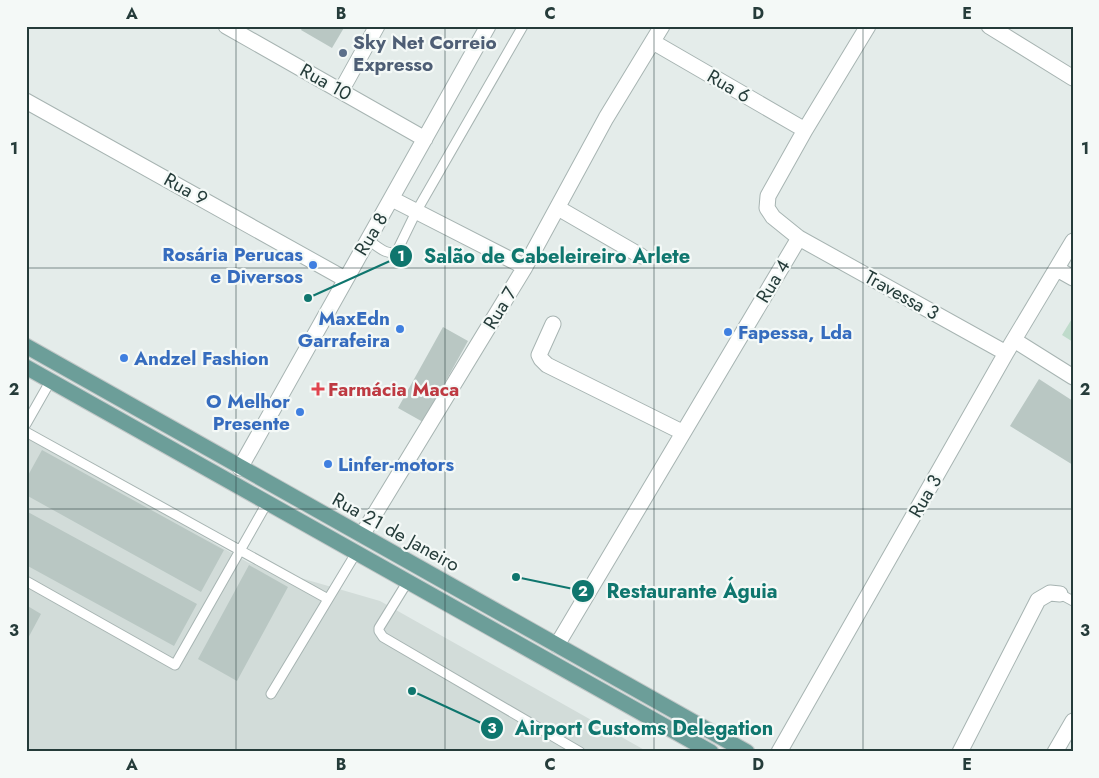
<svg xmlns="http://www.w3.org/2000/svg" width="1099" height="778" viewBox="0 0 1099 778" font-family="Jost,sans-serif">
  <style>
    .built { fill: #d2dcd9 }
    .green { fill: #bfdbcb }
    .building { fill: #b9c7c3 }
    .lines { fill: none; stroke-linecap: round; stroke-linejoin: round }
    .service-casing { stroke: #a7b4b2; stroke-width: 11 }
    .minor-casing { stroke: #a7b4b2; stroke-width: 17 }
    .primary-casing { stroke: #c2c8c8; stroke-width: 17 }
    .service { stroke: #fff; stroke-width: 9 }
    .minor { stroke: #fff; stroke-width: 15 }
    .primary { stroke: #6c9e99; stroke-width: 15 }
    .grid { fill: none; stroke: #253c3a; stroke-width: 1; stroke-opacity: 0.55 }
    .service-dot { fill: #5c6f8a; stroke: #f4f9f7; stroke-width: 2 }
    .shop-dot { fill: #3f7fe0; stroke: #f4f9f7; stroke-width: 2 }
    .health-dot { fill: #e0444e; stroke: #f4f9f7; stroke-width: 2 }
    .labels { text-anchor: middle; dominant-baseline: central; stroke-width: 4.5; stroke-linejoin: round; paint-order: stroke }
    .service-label { font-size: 19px; font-weight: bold; fill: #4e5e75; stroke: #f4f9f7; text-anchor: start }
    .street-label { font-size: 19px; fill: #253c3a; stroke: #f4f9f7 }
    .shop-label { font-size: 19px; font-weight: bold; fill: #366cbe; stroke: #f4f9f7; text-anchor: end }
    .health-label { font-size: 19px; font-weight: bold; fill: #be3a42; stroke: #f4f9f7; text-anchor: start }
    .leader { fill: none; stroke: #0f766e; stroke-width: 2 }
    .callout-dot { fill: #0f766e; stroke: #f4f9f7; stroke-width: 2 }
    .mark-label { font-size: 15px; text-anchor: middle; font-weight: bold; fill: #fff }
    .callout-label { font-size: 20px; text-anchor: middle; font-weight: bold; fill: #0f766e; stroke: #f4f9f7; stroke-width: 4.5; stroke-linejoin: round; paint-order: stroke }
    .neatline { fill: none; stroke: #253c3a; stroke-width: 2 }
    .grid-label { font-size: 16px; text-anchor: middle; font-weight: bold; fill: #253c3a }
  </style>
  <rect width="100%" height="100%" fill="#e4ecea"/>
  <path class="built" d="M26,435L249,563L380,601L648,752H26Z"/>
  <path class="green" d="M1073,317V342L1062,335Z"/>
  <path class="building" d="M303,26H345L332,48L301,30Z
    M443,327L468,341L423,422L398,408Z
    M1039,379L1073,401V465L1010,426Z
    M42,450L224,550L201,592L26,495V479Z
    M26,511L197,604L174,646L26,565Z
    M249,565L288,587L237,681L198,659Z
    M26,605L41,614L26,642Z"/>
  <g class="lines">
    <defs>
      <path id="service" d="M368,240C376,245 387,257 397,251L416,212L523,26
        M26,424L51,380
        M26,432L328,599
        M26,581L175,665L267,503
        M408,581L379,628V631L383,637L580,752
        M1060,594L1073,601
        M271,694L356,553"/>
      <path id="minor" d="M226,26L425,139
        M868,26L805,130L768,196L767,208L773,217L799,238L1006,353
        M989,26L1073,78
        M653,42L805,130
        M341,91L377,26
        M26,101L345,279
        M392,199L525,267
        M558,208L641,256
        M1057,269L1073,278
        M553,324L539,355L541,359L547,365L682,432
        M1014,340L1073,377
        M240,468L488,26
        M362,535L525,267L606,118L662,26
        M557,645L799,238
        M779,752L1006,353L1073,241
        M960,752L1038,600L1050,593L1060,594
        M1055,752L1073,721"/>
      <path id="primary" d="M26,346L747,752
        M26,367L711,752"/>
    </defs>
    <use href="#service" class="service-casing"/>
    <use href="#minor" class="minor-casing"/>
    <use href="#primary" class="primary-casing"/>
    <use href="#service" class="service"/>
    <use href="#minor" class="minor"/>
    <use href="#primary" class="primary"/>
  </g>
  <path class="grid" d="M236,26V752M445,26V752M654,26V752M863,26V752M26,268H1073M26,509H1073"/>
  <circle class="service-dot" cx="343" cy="53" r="5"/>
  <g class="shop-dot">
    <circle cx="313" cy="265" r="5"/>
    <circle cx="400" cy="329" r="5"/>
    <circle cx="728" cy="332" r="5"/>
    <circle cx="124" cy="358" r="5"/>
    <circle cx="300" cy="412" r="5"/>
    <circle cx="328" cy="464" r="5"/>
  </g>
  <path class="health-dot" d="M315.5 381.5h5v5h5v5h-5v5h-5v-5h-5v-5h5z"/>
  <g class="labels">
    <g class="service-label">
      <text x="353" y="42">Sky Net Correio<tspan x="353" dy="22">Expresso</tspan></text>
    </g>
    <g class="street-label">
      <text transform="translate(326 82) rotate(29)">Rua 10</text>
      <text transform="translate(729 86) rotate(30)">Rua 6</text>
      <text transform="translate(186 189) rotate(29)">Rua 9</text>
      <text transform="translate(371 234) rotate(-59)">Rua 8</text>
      <text transform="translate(773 281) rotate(-59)">Rua 4</text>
      <text transform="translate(902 295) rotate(29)">Travessa 3</text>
      <text transform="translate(500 308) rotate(-59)">Rua 7</text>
      <text transform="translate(925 496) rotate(-60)">Rua 3</text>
      <text transform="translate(396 532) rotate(29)">Rua 21 de Janeiro</text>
    </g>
    <g class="shop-label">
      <text x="303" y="254">Rosária Perucas<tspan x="303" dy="22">e Diversos</tspan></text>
      <text x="390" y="318">MaxEdn<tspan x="390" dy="22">Garrafeira</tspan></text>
      <text x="738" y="332" text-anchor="start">Fapessa, Lda</text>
      <text x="134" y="358" text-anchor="start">Andzel Fashion</text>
      <text x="290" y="401">O Melhor<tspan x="290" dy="22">Presente</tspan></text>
      <text x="338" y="464" text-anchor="start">Linfer-motors</text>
    </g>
    <g class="health-label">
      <text x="328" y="389">Farmácia Maca</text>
    </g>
  </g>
  <path class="leader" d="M308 298L401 256M516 577L583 591M412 691L492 728"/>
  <g class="callout-dot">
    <circle cx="308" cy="298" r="5"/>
    <circle cx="516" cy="577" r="5"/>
    <circle cx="412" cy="691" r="5"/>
    <circle cx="401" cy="256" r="12"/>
    <circle cx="583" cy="591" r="12"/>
    <circle cx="492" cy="728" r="12"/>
  </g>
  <g class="mark-label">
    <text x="401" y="261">1</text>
    <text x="583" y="596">2</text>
    <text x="492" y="733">3</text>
  </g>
  <g class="callout-label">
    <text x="557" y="263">Salão de Cabeleireiro Arlete</text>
    <text x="692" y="598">Restaurante Águia</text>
    <text x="644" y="735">Airport Customs Delegation</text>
  </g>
  <rect width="1099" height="778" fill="none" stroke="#f4f9f7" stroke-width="55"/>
  <rect x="28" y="28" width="1044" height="722" class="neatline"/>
  <g class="grid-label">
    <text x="132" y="19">A</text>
    <text x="341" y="19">B</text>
    <text x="550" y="19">C</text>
    <text x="758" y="19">D</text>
    <text x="967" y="19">E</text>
    <text x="14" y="154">1</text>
    <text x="1085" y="154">1</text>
    <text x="14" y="395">2</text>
    <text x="1085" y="395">2</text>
    <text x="14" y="636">3</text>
    <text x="1085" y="636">3</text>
    <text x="132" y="770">A</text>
    <text x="341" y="770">B</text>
    <text x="550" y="770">C</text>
    <text x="758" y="770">D</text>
    <text x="967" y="770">E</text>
  </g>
</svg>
